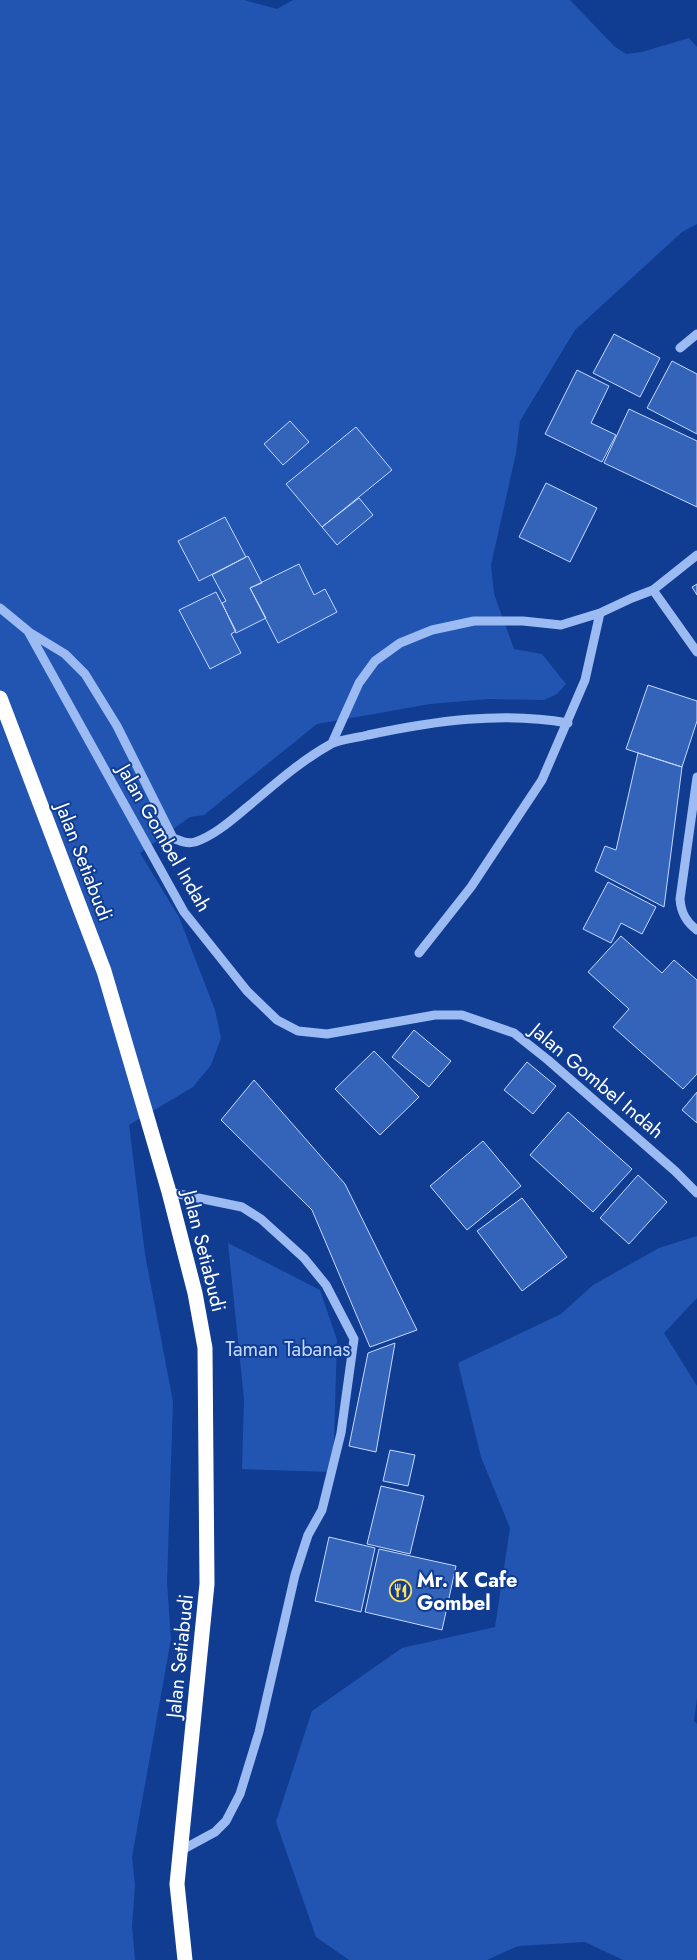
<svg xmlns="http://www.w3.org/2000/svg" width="697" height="1960" viewBox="0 0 697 1960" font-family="Jost,sans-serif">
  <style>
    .green { fill: #2255b2 }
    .building { fill: #3463ba; stroke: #c4d9fe }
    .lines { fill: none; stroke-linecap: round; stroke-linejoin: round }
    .minor { stroke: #9cbbf3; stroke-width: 9 }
    .highway { stroke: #fff; stroke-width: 15 }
    .labels { text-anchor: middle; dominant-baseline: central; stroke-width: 4; stroke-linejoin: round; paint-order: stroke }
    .street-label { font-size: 20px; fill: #fff; stroke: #103d92 }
    .park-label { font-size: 20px; fill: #c4d9fe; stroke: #103d92 }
    .poi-label { font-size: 20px; font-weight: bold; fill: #fff; stroke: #103d92; text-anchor: start }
  </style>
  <rect width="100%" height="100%" fill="#103d92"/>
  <path class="green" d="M0,0H244L277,9L293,0H570L614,46L626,54L642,52L689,38L697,47V224L682,232L575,330L520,421L516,453L491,565L494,594L514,649L542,654L566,684L557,694L544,700L488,699L430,704L317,724L204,815L190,817L140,853L179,917L215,1010L221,1038L211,1065L193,1087L129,1125L145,1254L173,1402L167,1582L171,1639L132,1857L135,1885L132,1926L135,1960H0Z
    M697,1236V1298L664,1333L697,1386V1698L694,1721L697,1724V1960H623L585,1942L518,1946L487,1960H349L316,1937L276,1822L312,1711L402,1648L495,1627L510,1528L481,1457L458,1363L561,1314L593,1285L659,1248Z
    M228,1243L320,1290L337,1340L333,1472L242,1469L244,1399Z"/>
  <path class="building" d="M614,334L660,358L640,397L593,373Z
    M672,361L697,374V434L647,408Z
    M577,370L609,386L591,423L616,435L602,462L545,434Z
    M629,409L697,441V507L604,463Z
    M290,421L309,442L283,465L264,444Z
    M356,427L392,470L322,527L286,484Z
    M546,483L597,508L570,562L519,537Z
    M359,498L373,515L337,545L322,527Z
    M225,517L246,557L199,581L178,541Z
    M248,556L262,583L250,588L266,618L236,633L222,603L226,601L212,575Z
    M299,564L314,595L325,589L337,612L278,643L250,588Z
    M697,584V595L692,587Z
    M216,592L236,631L231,634L241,653L210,669L179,610Z
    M648,685L697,701V721L682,767L626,749Z
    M638,753L682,767L664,907L595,871L605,846L616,850Z
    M608,882L656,907L642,934L621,923L611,943L583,929Z
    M621,936L662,973L674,960L697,980V1074L683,1089L613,1027L629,1009L588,972Z
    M414,1030L451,1061L429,1087L392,1057Z
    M374,1051L419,1097L380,1135L335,1089Z
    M527,1062L556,1086L533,1114L504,1090Z
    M254,1080L345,1184L417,1330L370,1347L312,1210L221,1120Z
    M697,1092V1123L682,1110Z
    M568,1112L632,1169L593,1212L530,1155Z
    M483,1141L521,1186L467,1230L430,1186Z
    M638,1175L667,1202L629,1244L600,1218Z
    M522,1198L567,1257L522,1291L477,1231Z
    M395,1343L376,1452L349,1446L368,1353Z
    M390,1450L415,1455L408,1486L383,1481Z
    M381,1486L424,1496L410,1554L367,1544Z
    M329,1537L375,1548L361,1612L315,1601Z
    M379,1549L456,1566L442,1630L365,1612Z"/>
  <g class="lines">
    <path class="minor" d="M680,348L697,334
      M653,590L697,652
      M0,608L28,631L184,912L247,991L277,1020L298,1031L327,1034L435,1015H462L514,1033L548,1060L675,1171L697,1193
      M600,613L632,598L653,590L697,555
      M29,632L65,654L85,674L117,726L173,838C180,841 187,844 195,842C216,835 235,817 251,804C276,783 302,760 331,744C341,739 356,738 368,735C433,721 502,711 568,723
      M332,743L359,683L375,661L400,643L432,630L474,621H523L561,625L600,613L585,680L542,780L471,887L419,953
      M697,777L680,899C681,913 686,922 697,930
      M169,1192L242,1207L261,1219L304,1258L326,1285L354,1339L341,1433L322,1510L308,1535L295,1575L259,1732L240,1794L226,1821L215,1832L180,1851"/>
    <path class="highway" d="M0,698L104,971L169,1192L195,1293L205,1348L207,1584L177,1884L185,1960"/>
  </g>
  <defs>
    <symbol id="restaurant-ring" viewBox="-11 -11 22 22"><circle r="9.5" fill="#103d92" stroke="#ffe05e" stroke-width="1.5"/><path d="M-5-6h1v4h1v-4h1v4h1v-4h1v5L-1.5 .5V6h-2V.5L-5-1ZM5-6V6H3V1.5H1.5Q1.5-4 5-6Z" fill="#ffe05e"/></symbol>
  </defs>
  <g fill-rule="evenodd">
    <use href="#restaurant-ring" x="388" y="1578" width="25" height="25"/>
  </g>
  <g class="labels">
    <g class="street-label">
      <text transform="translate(164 838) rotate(60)">Jalan Gombel Indah</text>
      <text transform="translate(84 862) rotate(69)">Jalan Setiabudi</text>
      <text transform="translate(597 1081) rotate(40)">Jalan Gombel Indah</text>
      <text transform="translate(204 1251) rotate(76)">Jalan Setiabudi</text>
      <text transform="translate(180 1656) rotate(-84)">Jalan Setiabudi</text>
    </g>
    <g class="park-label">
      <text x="288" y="1349">Taman Tabanas</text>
    </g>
    <g class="poi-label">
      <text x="417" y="1580">Mr. K Cafe<tspan x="417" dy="23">Gombel</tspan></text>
    </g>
  </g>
</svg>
